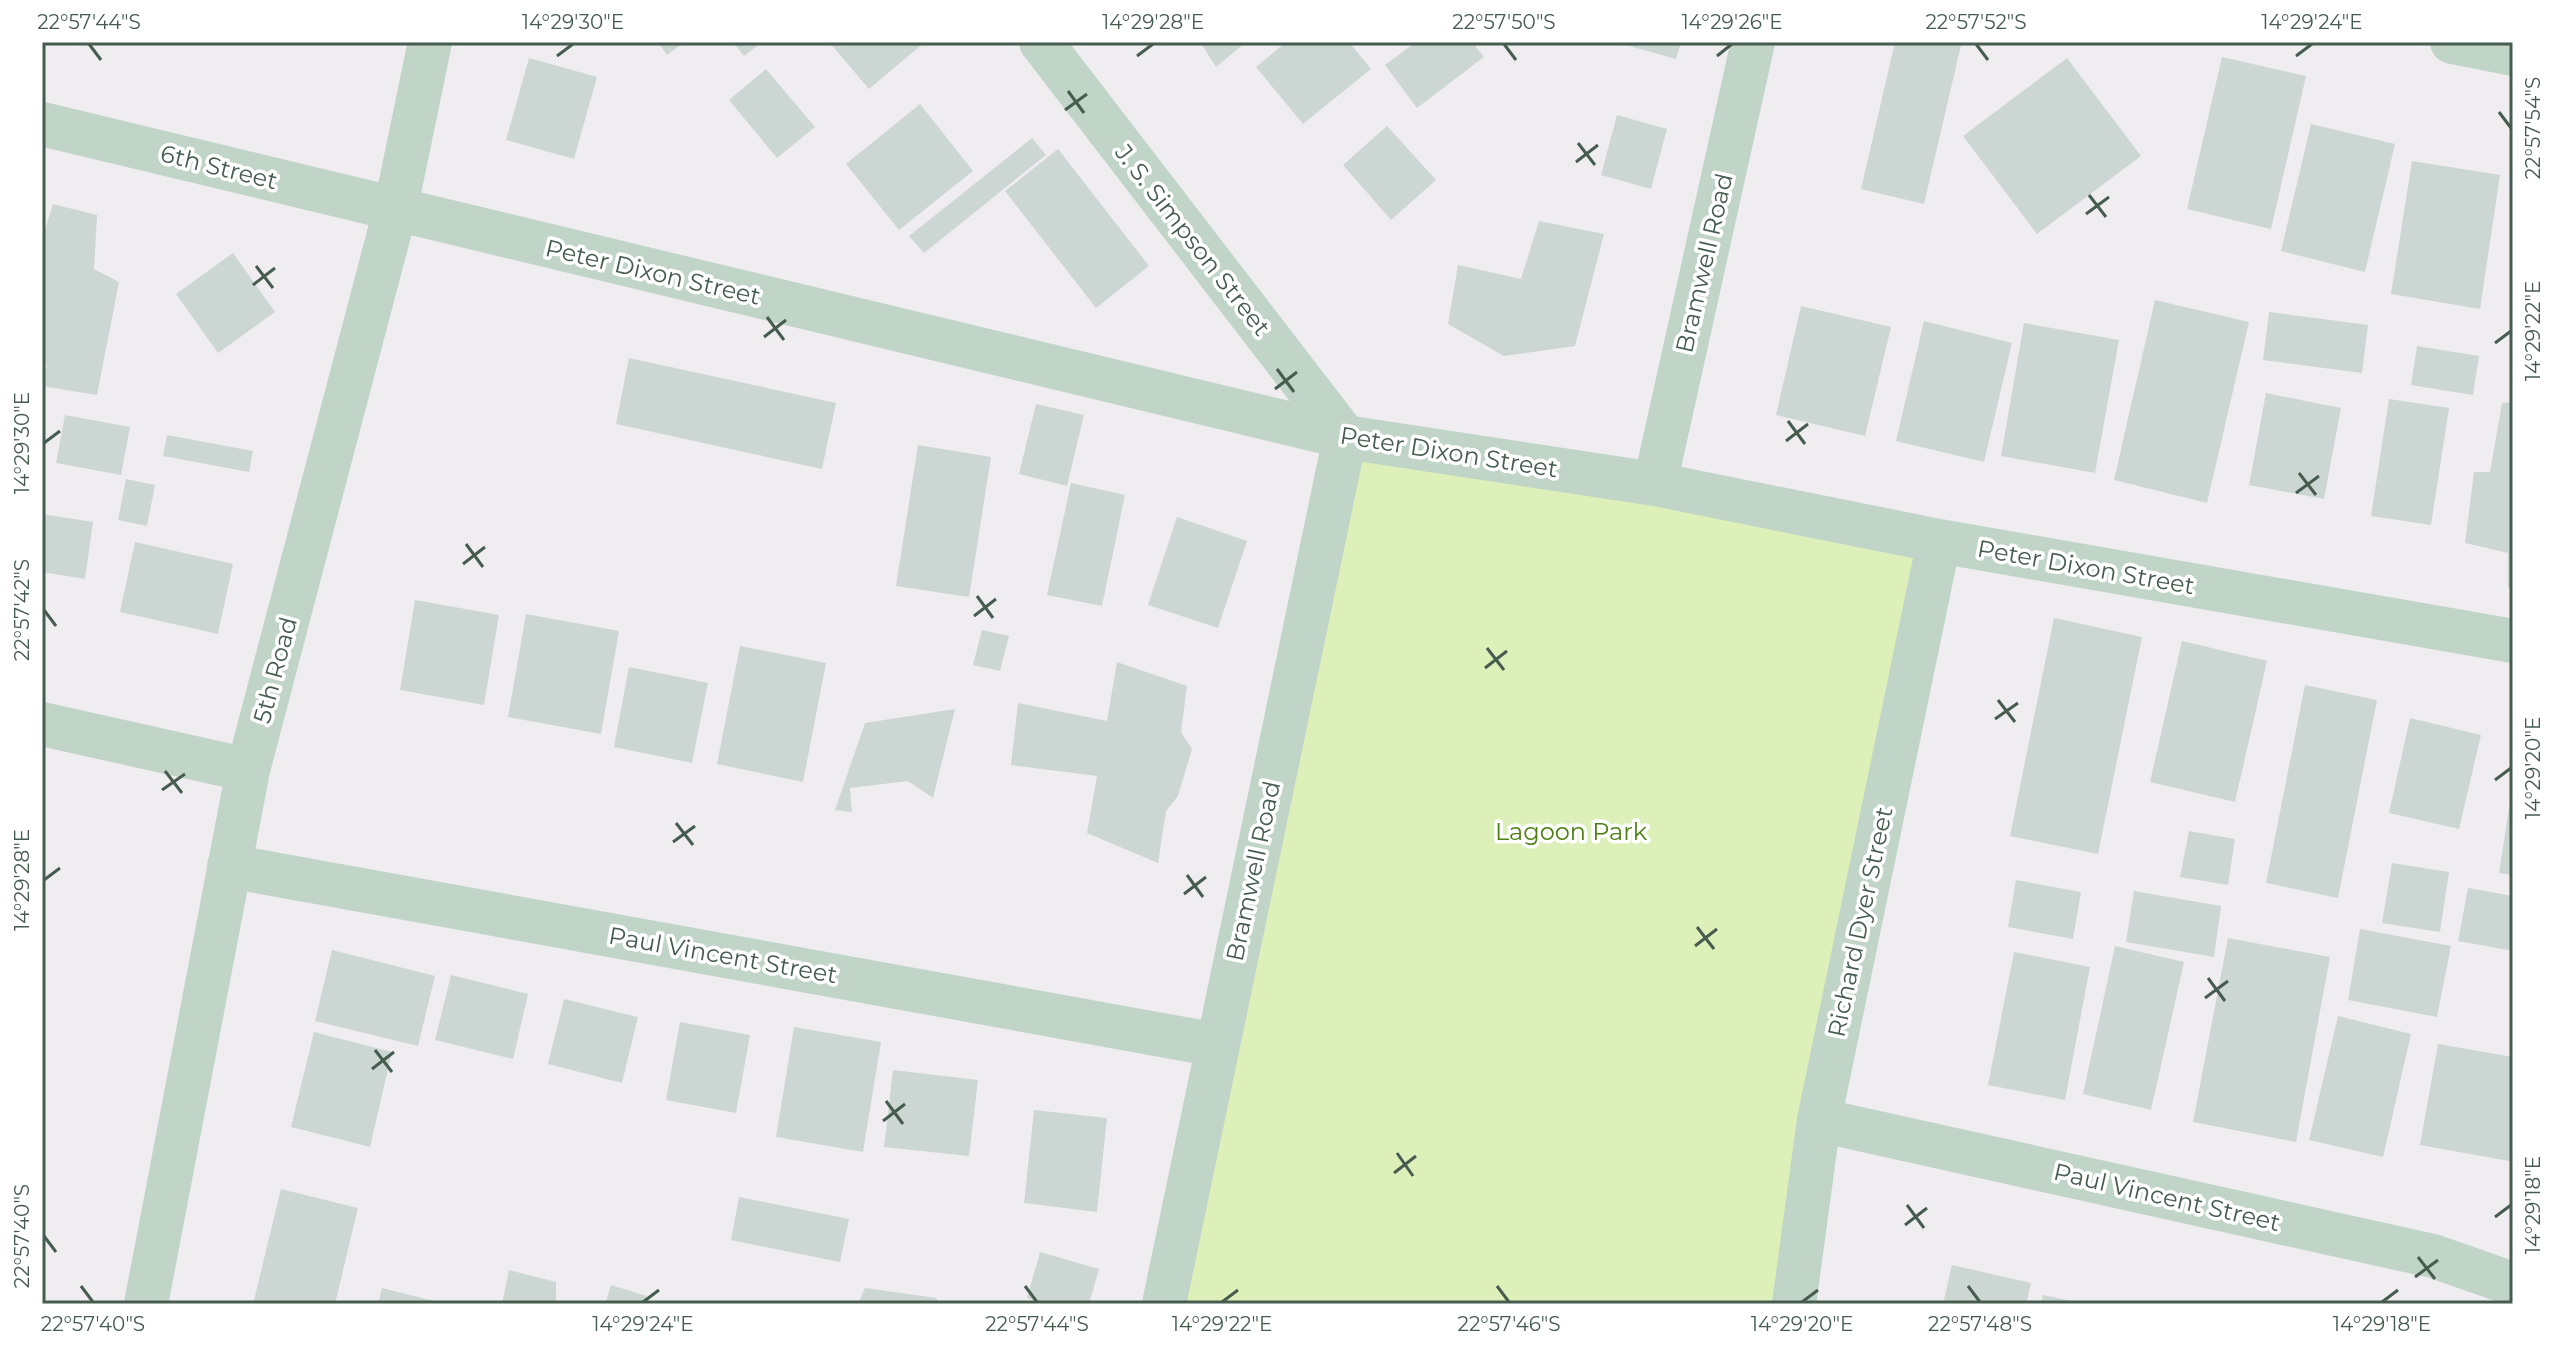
<svg xmlns="http://www.w3.org/2000/svg" width="2555" height="1346" viewBox="0 0 2555 1346" font-family="Montserrat,sans-serif">
  <style>
    .green { fill: #ddf0ba }
    .building { fill: #ccd6d3 }
    .lines { fill: none; stroke-linecap: round; stroke-linejoin: round }
    .minor { stroke: #c0d4c8; stroke-width: 44 }
    .ticks { fill: none; stroke: #455c4f; stroke-width: 3 }
    .labels { text-anchor: middle; dominant-baseline: central; stroke-width: 7; stroke-linejoin: round; paint-order: stroke }
    .street-label { font-size: 24px; fill: #455c4f; stroke: #fff }
    .park-label { font-size: 24px; fill: #4d8013; stroke: #fff }
    .neatline { fill: none; stroke: #455c4f; stroke-width: 3 }
    .ticks-label { font-size: 20px; text-anchor: middle; fill: #455c4f }
  </style>
  <rect width="100%" height="100%" fill="#f0edf1"/>
  <path class="green" d="M1345,437L1939,541L1794,1304H1165Z"/>
  <path class="building" d="M658,42H684L667,55Z
    M733,42H762L744,56Z
    M829,42H925L869,89Z
    M1200,42H1246L1216,67Z
    M1286,42H1349L1371,69L1303,124L1256,67Z
    M1416,42H1472L1484,57L1417,108L1385,65Z
    M1615,42H1681L1676,59Z
    M1895,42H1949L1961,45L1924,204L1861,189Z
    M2222,57L2306,76L2271,229L2187,209Z
    M529,58L597,77L574,159L506,140Z
    M2067,58L2141,156L2037,234L1963,136Z
    M766,69L815,127L777,158L729,100Z
    M920,104L973,171L899,230L846,164Z
    M1617,115L1667,129L1651,189L1601,175Z
    M2311,124L2395,144L2365,272L2281,251Z
    M1387,126L1436,180L1391,220L1343,165Z
    M1032,138L1046,155L924,253L909,236Z
    M1058,149L1149,266L1096,308L1005,191Z
    M2412,161L2500,175L2480,309L2391,294Z
    M53,204L97,215L94,269L119,282L97,395L42,386V371L47,366L42,361V239Z
    M1539,221L1604,234L1575,346L1504,356L1448,324L1458,265L1521,279Z
    M233,253L275,312L218,353L176,294Z
    M2155,300L2249,322L2207,503L2114,480Z
    M1801,306L1891,327L1865,436L1776,415Z
    M2269,312L2368,325L2362,373L2263,360Z
    M1924,321L2012,343L1984,462L1896,441Z
    M2024,323L2119,340L2095,473L2001,456Z
    M2417,346L2479,356L2473,395L2411,385Z
    M629,358L836,403L822,469L616,424Z
    M2266,393L2341,408L2324,499L2249,485Z
    M2389,399L2449,408L2431,525L2371,516Z
    M2513,402V589L2508,588V553L2465,543L2474,472H2490L2502,403Z
    M1036,404L1084,415L1067,486L1019,474Z
    M65,415L130,427L121,475L56,463Z
    M167,435L253,451L249,472L163,456Z
    M918,445L991,457L969,597L896,586Z
    M126,479L155,485L147,526L118,520Z
    M1071,483L1125,495L1102,606L1047,595Z
    M42,514L93,522L85,579L42,572Z
    M1177,517L1247,541L1218,628L1148,605Z
    M135,542L233,564L218,634L120,612Z
    M415,600L499,615L484,705L400,690Z
    M526,614L619,631L601,734L508,717Z
    M2054,618L2142,637L2098,854L2010,836Z
    M982,630L1009,636L1000,671L973,665Z
    M2182,641L2267,661L2235,802L2150,782Z
    M740,646L826,663L803,782L717,764Z
    M1117,662L1187,686L1181,732L1192,749L1178,796L1166,811L1158,863L1087,833L1097,776L1011,765L1018,703L1107,721Z
    M629,667L708,683L692,763L614,747Z
    M2305,685L2377,700L2338,898L2266,883Z
    M955,709L933,798L908,781L850,788L852,812L835,810L865,723Z
    M2410,718L2481,735L2459,829L2389,813Z
    M2511,795H2513V875L2499,873Z
    M2189,831L2235,839L2228,885L2180,877Z
    M2392,863L2449,872L2440,932L2382,923Z
    M2016,880L2081,892L2073,939L2008,927Z
    M2468,888L2513,896V951L2458,941Z
    M2134,891L2221,906L2214,957L2126,942Z
    M2360,929L2451,946L2437,1017L2348,1000Z
    M2228,938L2330,957L2296,1142L2193,1122Z
    M2115,946L2184,962L2151,1110L2083,1094Z
    M332,950L435,976L418,1046L315,1021Z
    M2014,952L2090,967L2065,1100L1988,1085Z
    M451,975L528,994L513,1059L435,1040Z
    M564,999L638,1017L622,1083L548,1064Z
    M2338,1016L2411,1034L2383,1157L2309,1140Z
    M680,1022L750,1035L736,1113L666,1100Z
    M794,1027L881,1042L863,1152L776,1137Z
    M314,1032L392,1052L370,1147L291,1127Z
    M2438,1044L2513,1057V1139L2509,1161L2420,1145Z
    M893,1070L978,1080L969,1156L884,1147Z
    M1034,1110L1107,1118L1097,1212L1024,1203Z
    M281,1189L358,1208L335,1304H253Z
    M739,1197L849,1219L840,1262L731,1240Z
    M1040,1252L1099,1269L1089,1304H1048L1027,1298Z
    M1952,1265L2031,1283L2026,1304H1943Z
    M509,1270L556,1282V1304H502Z
    M611,1285L647,1296L644,1304H605Z
    M382,1288L442,1303V1304H378Z
    M865,1288L937,1298V1304H861L859,1301Z
    M2043,1295L2081,1303L2080,1304H2041Z"/>
  <g class="lines">
    <path class="minor" d="M1041,42L1345,437L1164,1304
      M2452,42L2513,54
      M42,124L1345,437L1655,484L1939,541L2513,641
      M1655,484L1753,42
      M42,724L248,770
      M229,866L1217,1045
      M1819,1120L2433,1256L2513,1284
      M146,1304L248,770L395,211L430,42
      M1794,1304L1819,1120L1939,541"/>
  </g>
  <path class="ticks" d="M89,44L101,60M1504,44L1516,60M1976,44L1988,60M557,56L573,44M1137,56L1153,44M1717,56L1732,44M2296,56L2312,44M1068,91L1084,113M1065,110L1087,94M2499,112L2511,128M1578,143L1595,165M1576,162L1598,145M2089,195L2106,217M2086,214L2109,197M256,266L273,288M253,285L275,268M767,317L784,340M764,337L786,320M2495,343L2511,331M1277,369L1294,392M1275,389L1297,372M1788,421L1805,444M1786,441L1808,424M44,443L60,431M2299,473L2316,495M2296,493L2319,476M466,544L483,567M463,564L485,547M977,596L993,618M44,610L56,626M974,616L996,599M1487,648L1504,670M1485,668L1507,651M1998,700L2015,722M1995,719L2018,703M165,771L182,793M2495,780L2511,768M162,790L185,774M676,823L693,845M673,842L695,826M1187,875L1203,897M44,880L60,868M1184,894L1206,877M1697,927L1714,949M1695,946L1717,929M2208,978L2225,1001M2205,998L2228,981M375,1050L392,1072M372,1069L394,1052M886,1101L903,1124M883,1121L905,1104M1397,1153L1413,1176M1394,1173L1416,1156M1907,1205L1924,1228M2495,1217L2511,1205M1905,1225L1927,1208M44,1236L56,1252M2418,1257L2435,1279M2415,1277L2438,1260M81,1286L93,1302M1025,1286L1037,1302M1497,1286L1509,1302M1968,1286L1980,1302M643,1302L659,1290M1222,1302L1238,1290M1802,1302L1818,1290M2382,1302L2398,1290"/>
  <g class="labels">
    <g class="street-label">
      <text transform="translate(219 167) rotate(14)">6th Street</text>
      <text transform="translate(1193 240) rotate(52)">J. S. Simpson Street</text>
      <text transform="translate(1704 263) rotate(-77)">Bramwell Road</text>
      <text transform="translate(653 272) rotate(13)">Peter Dixon Street</text>
      <text transform="translate(1449 452) rotate(9)">Peter Dixon Street</text>
      <text transform="translate(2086 567) rotate(10)">Peter Dixon Street</text>
      <text transform="translate(275 670) rotate(-75)">5th Road</text>
      <text transform="translate(1253 871) rotate(-78)">Bramwell Road</text>
      <text transform="translate(1860 922) rotate(-78)">Richard Dyer Street</text>
      <text transform="translate(723 955) rotate(10)">Paul Vincent Street</text>
      <text transform="translate(2167 1197) rotate(13)">Paul Vincent Street</text>
    </g>
    <g class="park-label">
      <text x="1571" y="831">Lagoon Park</text>
    </g>
  </g>
  <rect width="2555" height="1346" fill="none" stroke="#ffffff" stroke-width="88"/>
  <rect x="44" y="44" width="2467" height="1258" class="neatline"/>
  <g class="ticks-label">
    <text x="89" y="29">22°57'44"S</text>
    <text x="573" y="29">14°29'30"E</text>
    <text x="1153" y="29">14°29'28"E</text>
    <text x="1504" y="29">22°57'50"S</text>
    <text x="1732" y="29">14°29'26"E</text>
    <text x="1976" y="29">22°57'52"S</text>
    <text x="2312" y="29">14°29'24"E</text>
    <text transform="translate(2533 128) rotate(-90)" y="7">22°57'54"S</text>
    <text transform="translate(2533 331) rotate(-90)" y="7">14°29'22"E</text>
    <text transform="translate(22 443) rotate(-90)" y="7">14°29'30"E</text>
    <text transform="translate(22 610) rotate(-90)" y="7">22°57'42"S</text>
    <text transform="translate(2533 768) rotate(-90)" y="7">14°29'20"E</text>
    <text transform="translate(22 880) rotate(-90)" y="7">14°29'28"E</text>
    <text transform="translate(2533 1205) rotate(-90)" y="7">14°29'18"E</text>
    <text transform="translate(22 1236) rotate(-90)" y="7">22°57'40"S</text>
    <text x="93" y="1331">22°57'40"S</text>
    <text x="643" y="1331">14°29'24"E</text>
    <text x="1037" y="1331">22°57'44"S</text>
    <text x="1222" y="1331">14°29'22"E</text>
    <text x="1509" y="1331">22°57'46"S</text>
    <text x="1802" y="1331">14°29'20"E</text>
    <text x="1980" y="1331">22°57'48"S</text>
    <text x="2382" y="1331">14°29'18"E</text>
  </g>
</svg>
